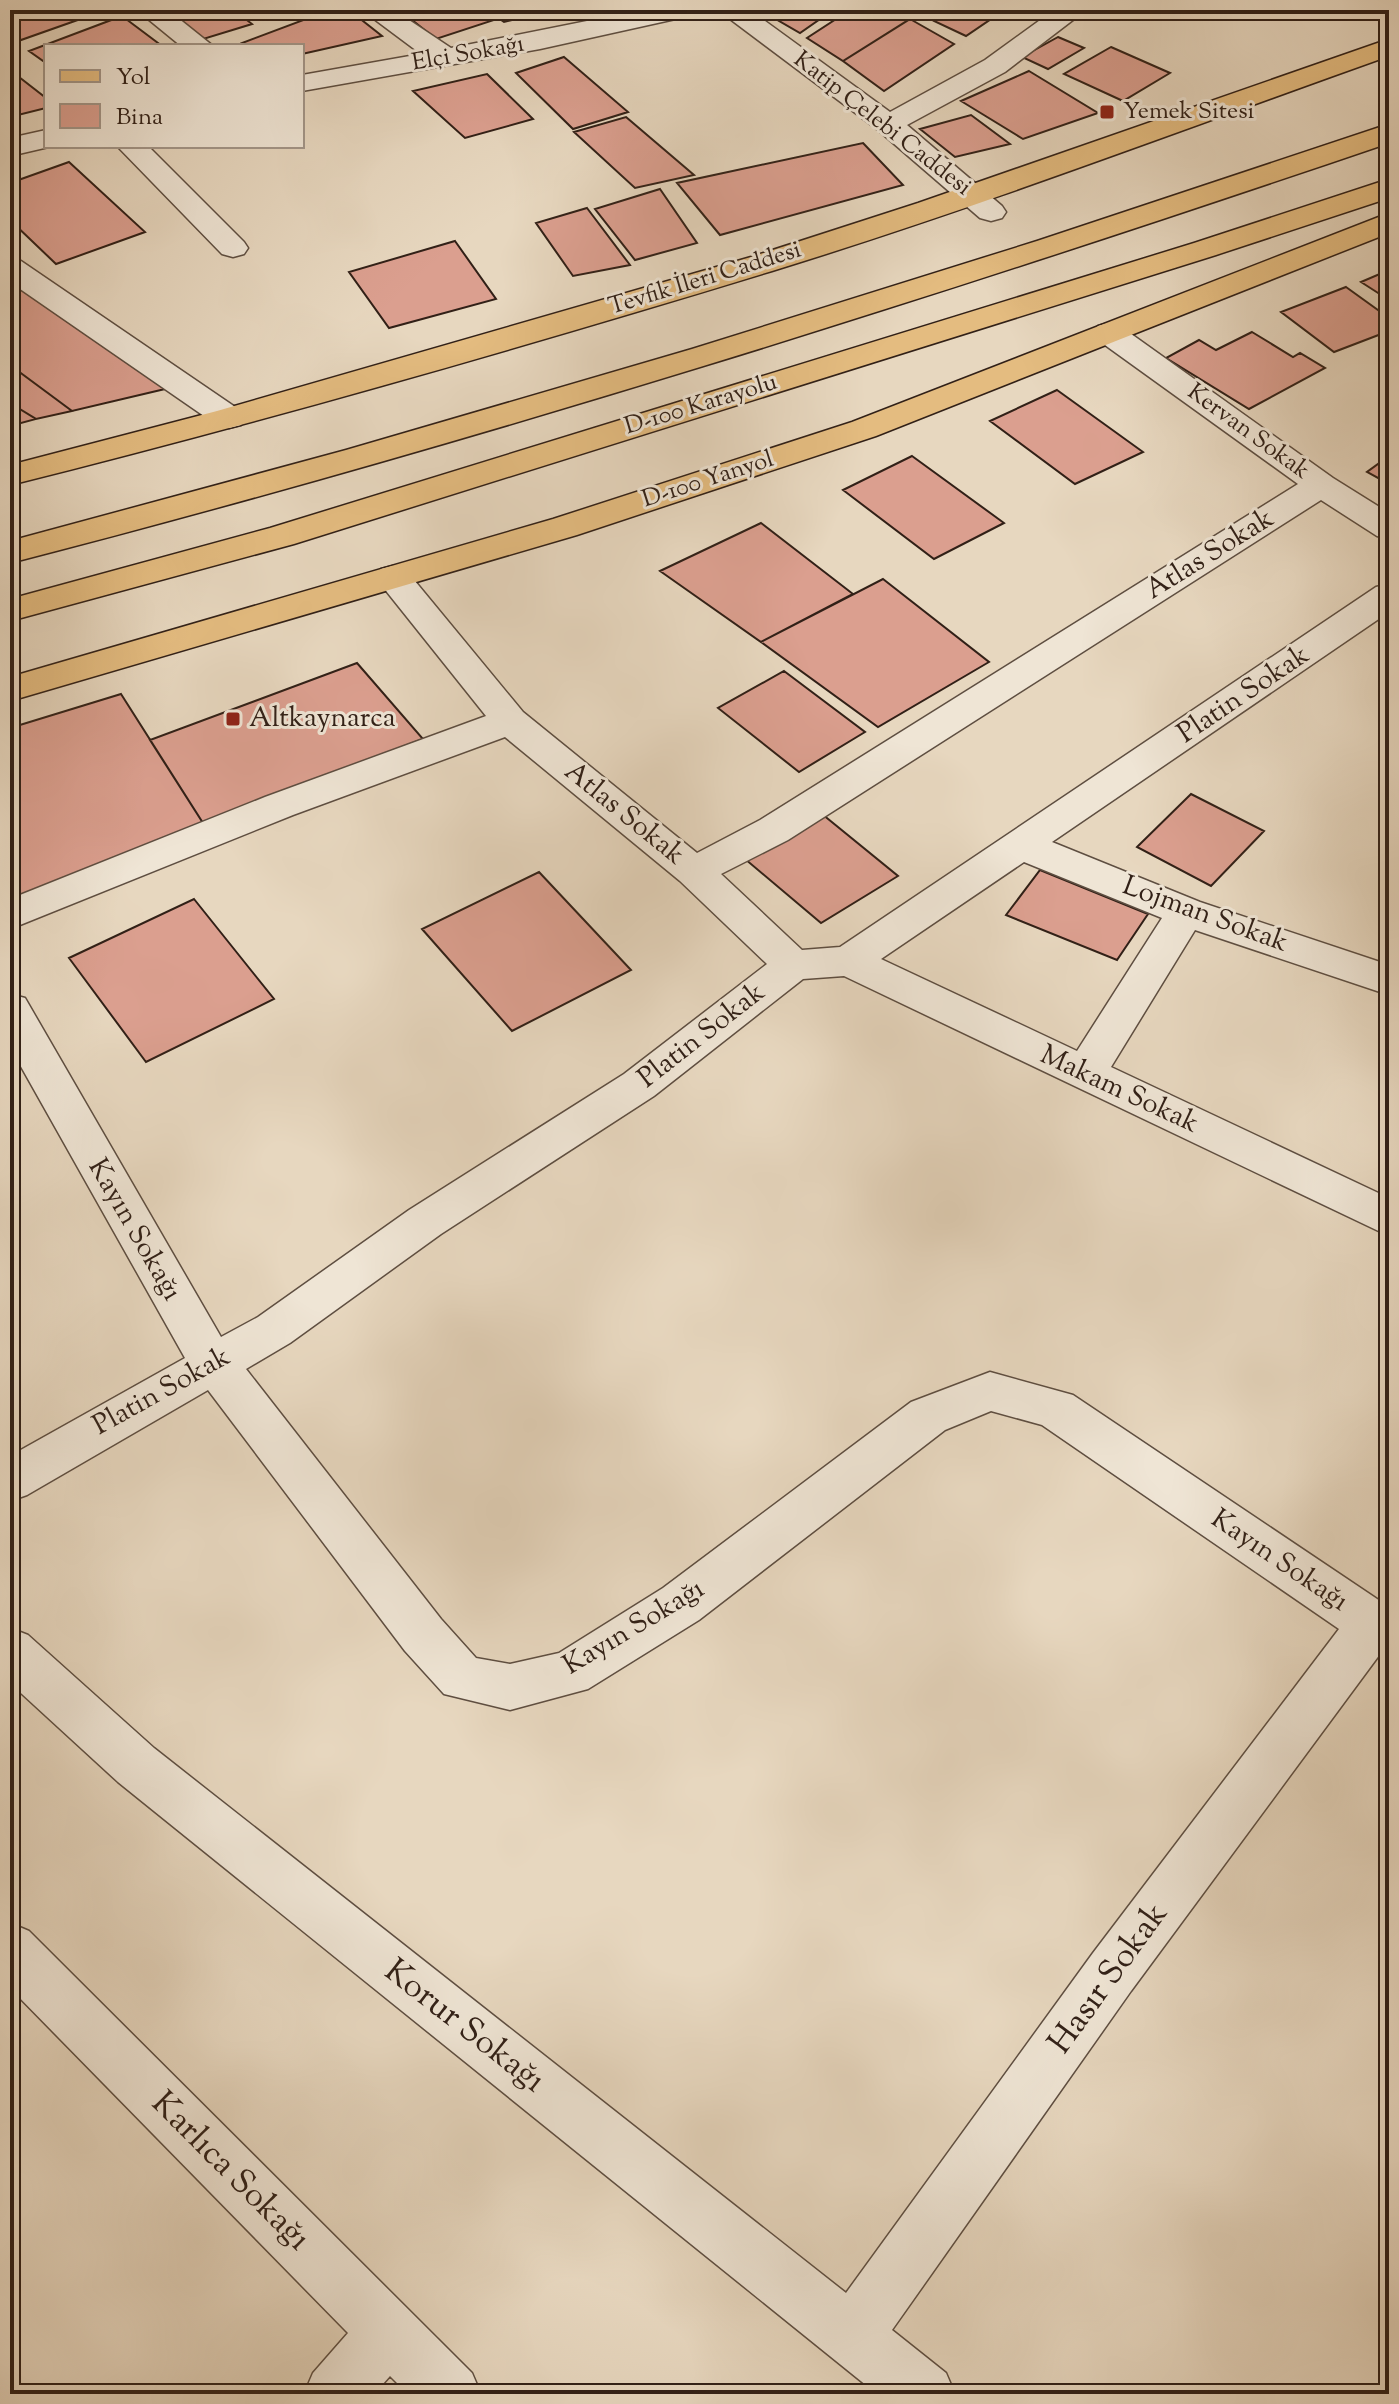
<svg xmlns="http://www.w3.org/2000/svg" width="1399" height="2404" viewBox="0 0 1399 2404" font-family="'Sorts Mill Goudy',serif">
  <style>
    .building { fill: #db9f8f; stroke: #312017; stroke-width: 2 }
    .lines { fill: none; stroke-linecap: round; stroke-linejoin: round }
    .minor-casing { stroke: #5e4e41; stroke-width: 3 }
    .major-casing { stroke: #312017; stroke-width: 3 }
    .highway-casing { stroke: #312017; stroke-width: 3 }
    .minor { fill: #efe5d5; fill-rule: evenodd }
    .major { fill: #e4bc80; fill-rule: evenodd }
    .highway { fill: #e4bc80; fill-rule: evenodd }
    .poi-dot { fill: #8f2418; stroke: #efe5d5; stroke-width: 3 }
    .labels { text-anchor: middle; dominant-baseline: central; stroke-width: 6; stroke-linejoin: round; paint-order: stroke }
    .far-street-label { font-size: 24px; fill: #312017; stroke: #efe5d5 }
    .far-poi-label { font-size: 24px; fill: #312017; stroke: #efe5d5; text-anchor: start }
    .street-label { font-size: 28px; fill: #312017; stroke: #efe5d5 }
    .poi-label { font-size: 28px; fill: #312017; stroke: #efe5d5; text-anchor: start }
    .near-street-label { font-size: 34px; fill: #312017; stroke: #efe5d5 }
  </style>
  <rect width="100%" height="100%" fill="#e7d7bf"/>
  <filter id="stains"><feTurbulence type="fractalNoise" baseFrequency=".0025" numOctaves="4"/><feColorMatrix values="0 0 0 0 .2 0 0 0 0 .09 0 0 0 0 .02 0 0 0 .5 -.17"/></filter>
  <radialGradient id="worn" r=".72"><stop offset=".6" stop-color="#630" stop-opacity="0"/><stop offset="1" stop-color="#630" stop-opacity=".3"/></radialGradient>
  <path class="building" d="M10,10H106L21,40L10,31Z
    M162,10H234L252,24L200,40Z
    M330,10H349L382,36L302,54V46H246L242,43Z
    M408,10H481L494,20L436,39L402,12Z
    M487,10H554L504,22Z
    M760,10H833L800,33Z
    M850,10H894L910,19L843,61L807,38Z
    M945,10H960L991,19L966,36L934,21Z
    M122,16L162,46H46V63L29,51Z
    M910,19L954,44L884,91L843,61Z
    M1058,37L1084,48L1048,69L1022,57Z
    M1111,47L1170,73L1123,101L1064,74Z
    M564,57L628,112L573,129L516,73Z
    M10,70L46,98V108L10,117Z
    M1029,71L1098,113L1023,139L961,101Z
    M487,74L533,119L465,138L413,91Z
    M971,115L1010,144L955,157L920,129Z
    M626,117L694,175L635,188L574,132Z
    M863,143L903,185L720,235L677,183Z
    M69,162L145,232L56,264L10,220V183Z
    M660,189L697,243L635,260L595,209Z
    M587,208L630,265L573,276L536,223Z
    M455,241L496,299L389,328L349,272Z
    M1389,270V300L1361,282Z
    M10,282L165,389L72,411L10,365Z
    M1346,287L1389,318V331L1334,352L1281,312Z
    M1252,332L1293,357L1300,353L1325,368L1249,409L1166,358L1199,340L1216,350Z
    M10,365L72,411L36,419L10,403Z
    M1057,390L1143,452L1075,484L990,421Z
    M10,403L36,419L10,426Z
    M912,456L1004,523L934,559L843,490Z
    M1389,456V484L1367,472Z
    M761,523L853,594L761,642L660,571Z
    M883,579L989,662L878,727L761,642Z
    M357,663L423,739L203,823L150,740Z
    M784,671L865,732L799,772L718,708Z
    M121,694L203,823L10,902V728Z
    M1191,794L1264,831L1211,886L1137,847Z
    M822,814L898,876L821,923L745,859Z
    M1040,870L1148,914L1117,960L1006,915Z
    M539,872L631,970L512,1031L422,929Z
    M194,899L274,999L146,1062L69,958Z"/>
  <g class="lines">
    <defs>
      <path id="minor" d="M137,10H168L213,46H181Z
        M362,10H394L451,48L642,10H693L689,16L540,49L302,91V75L421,54Z
        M718,10H750L890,112L985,60L1054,10H1086L1005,72L907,125L1002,206L1006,212L1002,218L991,221L980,218L878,130Z
        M46,130V146H53L10,156V138Z
        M117,146H148L244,242L248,248L244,254L233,257L222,254Z
        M10,259L21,261L241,411L245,418L241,425L229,428L217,425L10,282Z
        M1109,323L1120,326L1333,478L1389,513V539L1377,536L1321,500L788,840L721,874L802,950L840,947L1376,587L1389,584V612L1052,842L1200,902L1389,965V995L1195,930L1111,1067L1389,1198V1236L844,976L803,979L654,1096L441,1234L290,1343L246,1369L441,1619L476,1658L510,1664L559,1653L663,1588L911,1402L990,1372L1073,1395L1389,1607V1657L1380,1654L1131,1991L892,2330L946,2373L955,2394H877L118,1782L10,1683V1628L28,1635L154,1748L846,2293L1093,1953L1339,1629L1042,1425L991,1411L945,1430L699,1620L588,1689L510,1710L444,1694L405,1651L208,1390L27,1495L10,1501V1456L185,1358L10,1047V994L25,998L221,1337L258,1317L409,1210L624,1074L767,964L680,881L505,737L293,815L10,929V899L265,797L486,716L375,577L381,569L393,566L405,569L523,712L697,853L760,820L1298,484L1098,340L1093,333L1098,326ZM1024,862L1162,918L1077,1051L881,959Z
        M10,1923L29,1931L472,2373L481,2394H408L390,2376L374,2394H304L313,2373L348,2333L10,1988Z"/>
      <path id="major" d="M1389,39V56C1184,129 980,207 772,271C520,348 266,421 10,485V465L217,411L751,257L918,203Z
        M1389,213V233L876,436L577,535L10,701V677L553,519L852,422Z"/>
      <path id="highway" d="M1389,124V143C934,298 475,443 10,563V541L346,450L692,349L1037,241Z
        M1389,179V198L1216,255L294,544L10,621V599L270,528L1194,243Z"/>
    </defs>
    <use href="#minor" class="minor-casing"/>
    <use href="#major" class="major-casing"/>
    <use href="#highway" class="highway-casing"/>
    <use href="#minor" class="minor"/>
    <use href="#major" class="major"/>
    <use href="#highway" class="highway"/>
  </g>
  <g class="poi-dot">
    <rect x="1099" y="104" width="16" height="16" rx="4"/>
    <rect x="225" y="711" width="16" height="16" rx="4"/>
  </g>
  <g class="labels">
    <g class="far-street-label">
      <text transform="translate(468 54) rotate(-10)">Elçi Sokağı</text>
      <text transform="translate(882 124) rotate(38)">Katip Çelebi Caddesi</text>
      <text transform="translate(705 279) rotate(-17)">Tevfik İleri Caddesi</text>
      <text transform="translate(701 405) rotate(-17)">D-100 Karayolu</text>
      <text transform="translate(1248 432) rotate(36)">Kervan Sokak</text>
      <text transform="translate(708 480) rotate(-18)">D-100 Yanyol</text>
    </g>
    <g class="far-poi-label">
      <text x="1123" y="112">Yemek Sitesi</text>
    </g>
    <g class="street-label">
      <text transform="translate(1210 555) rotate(-32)">Atlas Sokak</text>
      <text transform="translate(1244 695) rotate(-34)">Platin Sokak</text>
      <text transform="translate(624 814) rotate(39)">Atlas Sokak</text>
      <text transform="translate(1205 915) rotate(20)">Lojman Sokak</text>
      <text transform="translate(702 1036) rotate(-38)">Platin Sokak</text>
      <text transform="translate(1119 1090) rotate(25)">Makam Sokak</text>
      <text transform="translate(134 1230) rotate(60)">Kayın Sokağı</text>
      <text transform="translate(162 1392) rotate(-29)">Platin Sokak</text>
      <text transform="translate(1279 1561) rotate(34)">Kayın Sokağı</text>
      <text transform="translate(634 1628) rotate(-31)">Kayın Sokağı</text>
    </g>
    <g class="poi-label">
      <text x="249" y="719">Altkaynarca</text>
    </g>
    <g class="near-street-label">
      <text transform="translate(1109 1979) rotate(-54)">Hasır Sokak</text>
      <text transform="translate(464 2027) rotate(38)">Korur Sokağı</text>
      <text transform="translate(230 2172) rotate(45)">Karlıca Sokağı</text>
    </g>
  </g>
  <rect width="1399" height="2404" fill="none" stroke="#e7d7bf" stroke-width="40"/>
  <rect x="12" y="12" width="1375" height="2380" fill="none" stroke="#312017" stroke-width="4"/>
  <rect x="20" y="20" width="1359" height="2364" fill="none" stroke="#312017" stroke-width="2"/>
  <rect x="44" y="44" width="260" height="104" fill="#efe5d5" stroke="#a39689" stroke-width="2"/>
  <rect x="60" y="70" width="40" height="12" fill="#e4bc80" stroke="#a39689" stroke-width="2"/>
  <text x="116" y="84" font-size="24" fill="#312017">Yol</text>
  <rect x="60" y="104" width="40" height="24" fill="#db9f8f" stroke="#a39689" stroke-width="2"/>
  <text x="116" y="124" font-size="24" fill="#312017">Bina</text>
  <rect width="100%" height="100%" filter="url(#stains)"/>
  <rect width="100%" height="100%" fill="url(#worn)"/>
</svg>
